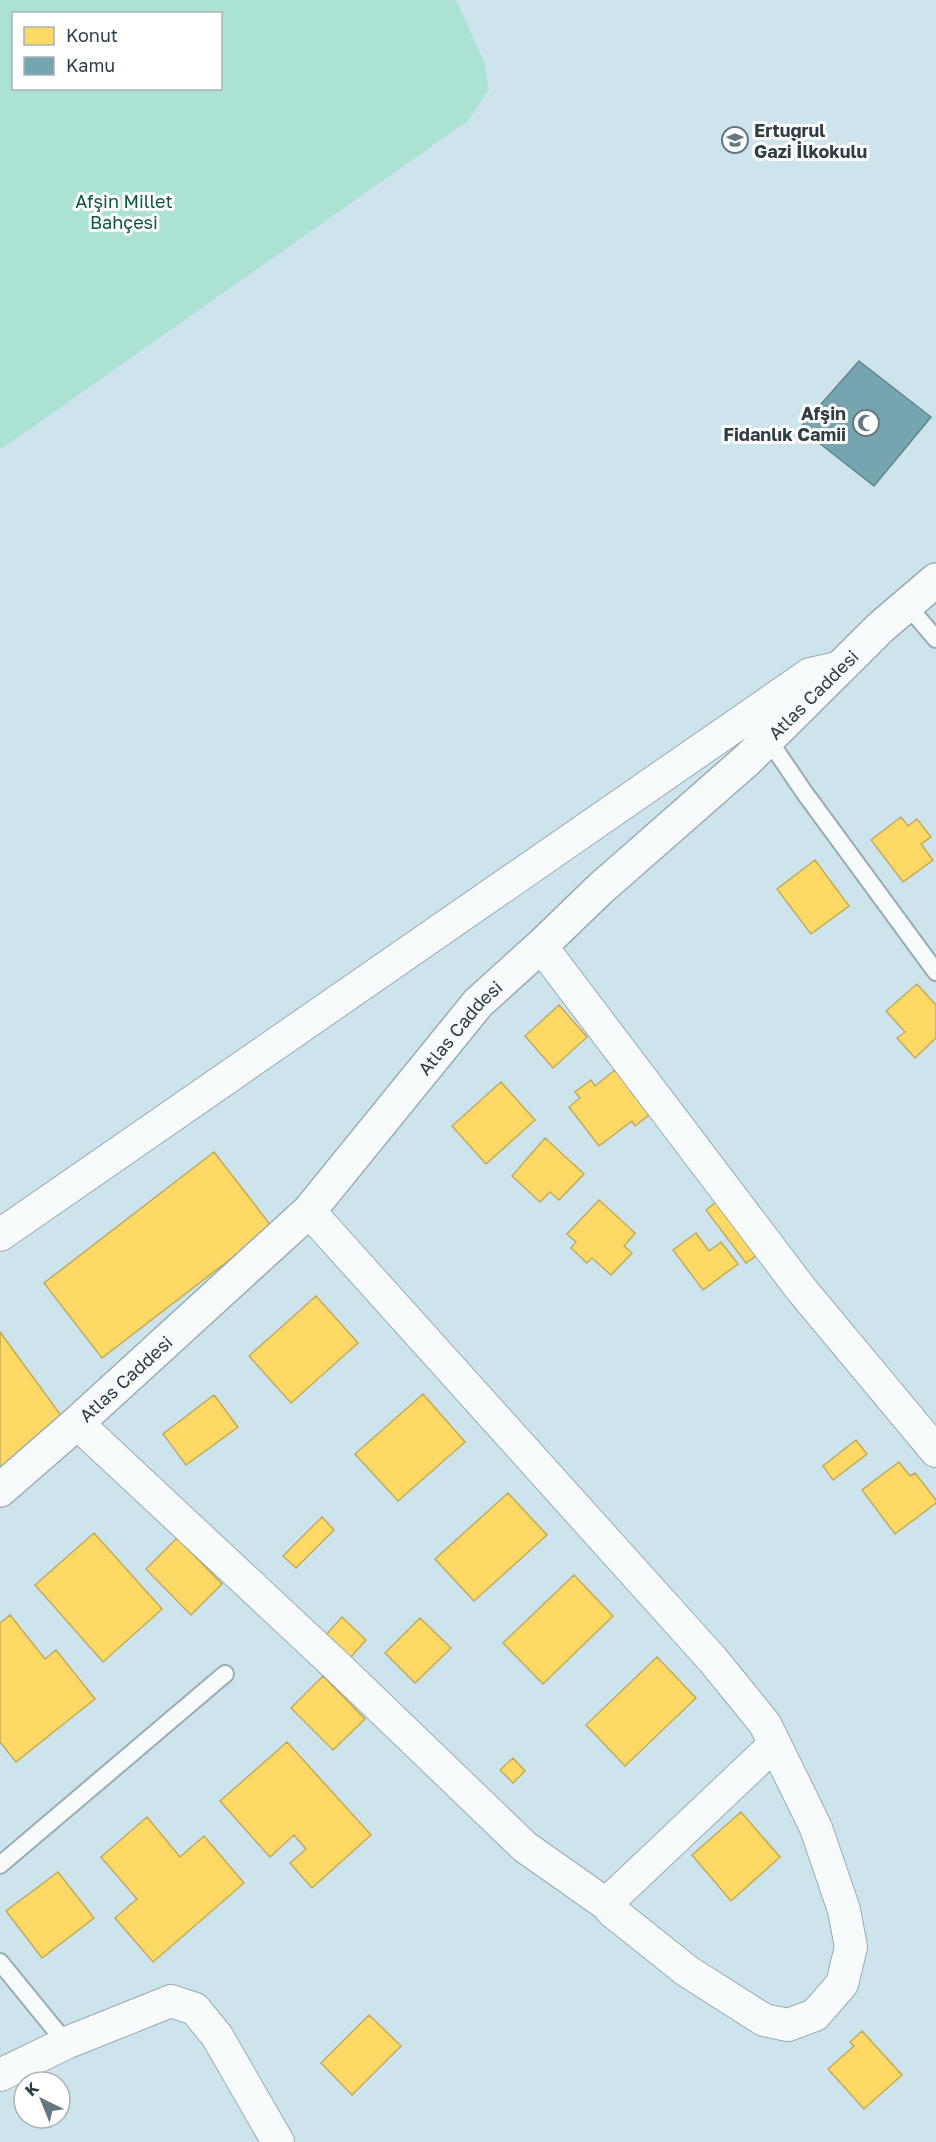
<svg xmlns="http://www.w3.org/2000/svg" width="936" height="2142" viewBox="0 0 936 2142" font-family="'Golos Text',sans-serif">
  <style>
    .green { fill: #abe2d3; fill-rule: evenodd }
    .homes { fill: #ffd966; stroke: #c0aa5c; stroke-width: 1.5 }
    .public { fill: #76a5af; stroke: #60868f; stroke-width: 1.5 }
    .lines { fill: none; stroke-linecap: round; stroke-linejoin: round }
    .service-casing { stroke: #9aabb2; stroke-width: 20 }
    .minor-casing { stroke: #9aabb2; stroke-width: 34 }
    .tertiary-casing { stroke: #9aabb2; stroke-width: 36 }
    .service { stroke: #f8fbfc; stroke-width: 16 }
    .minor { stroke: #f8fbfc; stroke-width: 32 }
    .tertiary { stroke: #f8fbfc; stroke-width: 33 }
    .labels { text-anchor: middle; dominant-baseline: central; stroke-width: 6; stroke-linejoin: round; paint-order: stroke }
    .poi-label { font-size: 18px; font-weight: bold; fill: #2e3e44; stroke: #fff; text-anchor: start }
    .park-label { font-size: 18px; fill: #0a573e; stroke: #fff }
    .street-label { font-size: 18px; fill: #2e3e44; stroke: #fff }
  </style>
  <rect width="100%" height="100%" fill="#cee4ed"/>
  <path class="green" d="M0,0H456L484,62L489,89L469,120L0,450ZM14,14H220V88H14Z"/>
  <path class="homes" d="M901,817L908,826L917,819L931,837L921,844L933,860L903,882L871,840Z
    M815,860L849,906L811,934L777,889Z
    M917,984L936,1005V1038L915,1058L897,1038L905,1032L886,1011Z
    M559,1005L587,1037L553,1068L525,1036Z
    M615,1070L649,1115L635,1126L632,1121L599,1146L569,1107L580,1098L575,1092L591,1080L595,1086Z
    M501,1082L535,1120L486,1164L452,1126Z
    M545,1138L584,1174L559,1200L550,1192L540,1202L512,1176Z
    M214,1152L272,1227L102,1358L44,1283Z
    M599,1200L635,1233L624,1246L632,1253L611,1275L592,1258L587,1263L571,1248L576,1242L567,1234Z
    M719,1200L759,1254L746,1263L706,1210Z
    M696,1233L709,1251L721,1242L738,1264L703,1290L673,1250Z
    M316,1296L358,1343L291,1403L249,1356Z
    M0,1332L65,1421L0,1469Z
    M423,1394L465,1442L398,1501L355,1454Z
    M214,1395L238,1427L186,1465L163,1434Z
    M856,1440L867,1454L833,1480L823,1466Z
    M899,1462L910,1476L915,1473L936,1500V1503L895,1534L862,1490Z
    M508,1493L547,1535L474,1601L435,1559Z
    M322,1517L334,1530L296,1568L283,1556Z
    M94,1533L162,1609L103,1662L35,1585Z
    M177,1538L222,1584L191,1615L146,1569Z
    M574,1575L613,1616L543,1684L503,1643Z
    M10,1615L45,1659L56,1650L95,1699L16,1762L0,1742V1623Z
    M342,1617L366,1640L350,1658L326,1635Z
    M420,1618L451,1648L415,1683L385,1653Z
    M657,1657L696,1698L625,1766L586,1725Z
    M323,1676L365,1719L333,1750L291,1708Z
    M287,1742L371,1835L312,1888L290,1863L306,1849L294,1835L270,1857L220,1801Z
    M513,1758L525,1771L513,1783L500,1770Z
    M741,1812L780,1857L731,1901L692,1855Z
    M147,1817L180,1857L204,1836L244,1883L153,1962L115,1918L137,1899L101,1857Z
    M58,1872L94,1918L42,1958L6,1911Z
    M369,2015L401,2046L352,2095L321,2063Z
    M862,2031L902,2075L864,2109L828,2069L854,2046L850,2042Z"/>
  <path class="public" d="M859,361L931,417L874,486L800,428Z"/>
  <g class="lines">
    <defs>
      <path id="service" d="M907,605L936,639
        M768,739L804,792L936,972
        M0,1865L225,1674
        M0,1962L66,2043"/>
      <path id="minor" d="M541,946L801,1289L936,1451
        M0,1235L810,674L841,667
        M77,1423L339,1668L525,1847L606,1904L613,1912L687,1971L764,2020L788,2025L815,2015L842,1984L851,1947L844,1910L816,1828L765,1724L713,1660L309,1211
        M606,1904L775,1744
        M0,2075L66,2043L171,2001L195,2009L217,2036L278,2142"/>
      <g id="tertiary">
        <path id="s1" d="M0,1490L77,1423L309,1211L478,1003L541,946L600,889L747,760L881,627L936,580"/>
      </g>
    </defs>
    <use href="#service" class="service-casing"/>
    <use href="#minor" class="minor-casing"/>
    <use href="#tertiary" class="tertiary-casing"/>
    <use href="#service" class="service"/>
    <use href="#minor" class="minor"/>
    <use href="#tertiary" class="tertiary"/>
  </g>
  <defs>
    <symbol id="school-ring" viewBox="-11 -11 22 22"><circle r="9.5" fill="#fff" stroke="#66787f" stroke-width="1.5"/><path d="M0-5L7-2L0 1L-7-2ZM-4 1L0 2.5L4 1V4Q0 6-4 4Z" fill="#66787f"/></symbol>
    <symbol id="mosque-ring" viewBox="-11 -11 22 22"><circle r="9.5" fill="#fff" stroke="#66787f" stroke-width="1.5"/><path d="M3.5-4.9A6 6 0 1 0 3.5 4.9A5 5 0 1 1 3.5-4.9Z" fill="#66787f"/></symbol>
  </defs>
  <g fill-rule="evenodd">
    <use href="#school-ring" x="720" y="125" width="30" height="30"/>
    <use href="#mosque-ring" x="851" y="408" width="30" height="30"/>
  </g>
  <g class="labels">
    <g class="poi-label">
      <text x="754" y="130">Ertuğrul<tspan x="754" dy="21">Gazi İlkokulu</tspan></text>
      <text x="846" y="413" text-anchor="end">Afşin<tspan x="846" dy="21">Fidanlık Camii</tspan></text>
    </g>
    <g class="park-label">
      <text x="124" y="201">Afşin Millet<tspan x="124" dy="21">Bahçesi</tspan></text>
    </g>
    <g class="street-label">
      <text stroke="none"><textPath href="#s1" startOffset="1140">Atlas Caddesi</textPath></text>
      <text stroke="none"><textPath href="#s1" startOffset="654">Atlas Caddesi</textPath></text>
      <text stroke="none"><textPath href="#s1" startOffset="168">Atlas Caddesi</textPath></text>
    </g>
  </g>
  <rect x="12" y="12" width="210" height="78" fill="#ffffff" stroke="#abb2b4" stroke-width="1.5"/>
  <rect x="24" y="27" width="30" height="18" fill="#ffd966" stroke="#abb2b4" stroke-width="1.5"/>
  <text x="66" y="42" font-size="18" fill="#2e3e44">Konut</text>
  <rect x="24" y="57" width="30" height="18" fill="#76a5af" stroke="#abb2b4" stroke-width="1.5"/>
  <text x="66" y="72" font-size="18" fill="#2e3e44">Kamu</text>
  <g transform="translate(42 2100) rotate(317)"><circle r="28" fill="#ffffff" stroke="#abb2b4" stroke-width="1.5"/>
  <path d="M0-4.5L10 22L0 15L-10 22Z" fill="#66787f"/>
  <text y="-9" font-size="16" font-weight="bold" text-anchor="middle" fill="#2e3e44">K</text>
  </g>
</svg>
